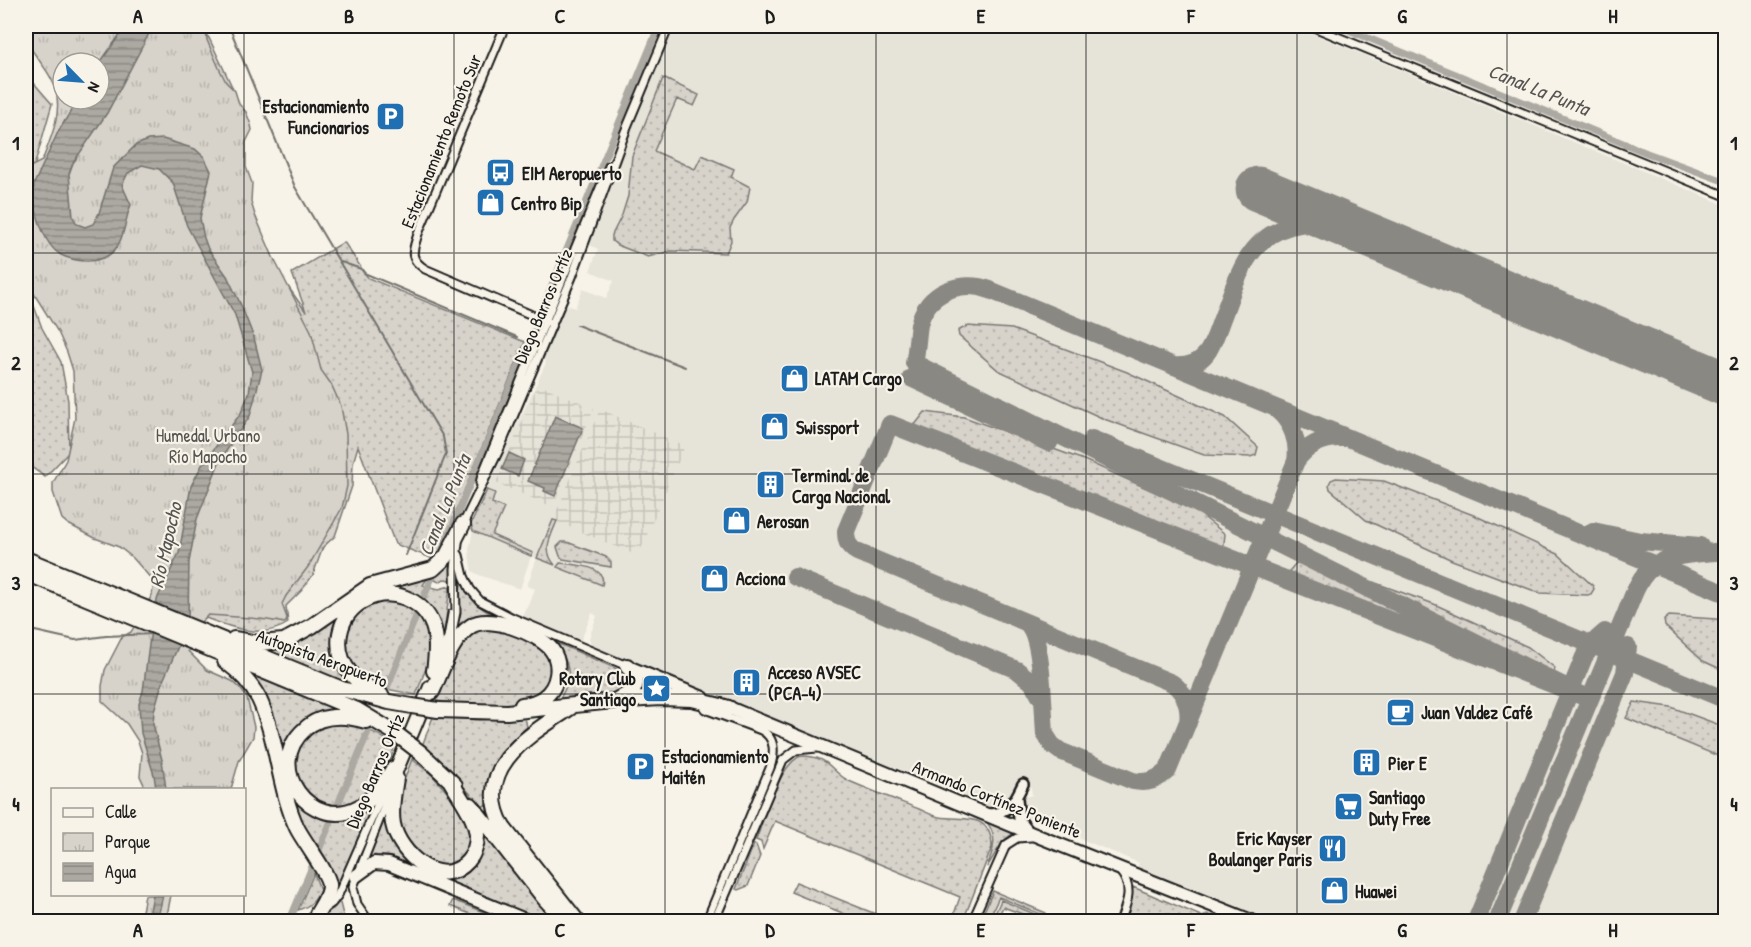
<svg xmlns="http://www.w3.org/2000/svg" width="1751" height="947" viewBox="0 0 1751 947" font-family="'Patrick Hand',sans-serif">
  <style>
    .built { fill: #e6e3d9 }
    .industrial { fill: url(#industrial-grid) }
    .grass { fill: url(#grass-dots); stroke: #7a7874; stroke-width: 1.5 }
    .park { fill: url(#park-tufts); stroke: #7a7874; stroke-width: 1.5; fill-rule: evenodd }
    .water { fill: url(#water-rules); stroke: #72716c; stroke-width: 1.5 }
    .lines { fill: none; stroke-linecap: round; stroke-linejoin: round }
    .stream { stroke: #72716c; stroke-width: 2 }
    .canal { stroke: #aca9a2; stroke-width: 7 }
    .taxiway { stroke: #8a8882; stroke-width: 18 }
    .runway { stroke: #8a8882; stroke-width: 45 }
    .minor-casing { stroke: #1c1c1c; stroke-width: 11 }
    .tertiary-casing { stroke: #1c1c1c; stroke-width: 14 }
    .trunk-casing { stroke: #1c1c1c; stroke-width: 16 }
    .motorway-casing { stroke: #1c1c1c; stroke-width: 18 }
    .minor { stroke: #f7f3e8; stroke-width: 7 }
    .tertiary { stroke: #f7f3e8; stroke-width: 9 }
    .trunk { stroke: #f7f3e8; stroke-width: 12 }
    .motorway { stroke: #f7f3e8; stroke-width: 14 }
    .motorway-bridge-casing { stroke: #1c1c1c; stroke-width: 18; stroke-linecap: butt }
    .motorway-bridge { stroke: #f7f3e8; stroke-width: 14 }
    .grid { fill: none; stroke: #1c1c1c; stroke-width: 1.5; stroke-opacity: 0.55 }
    .labels { text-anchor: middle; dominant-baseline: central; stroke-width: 4.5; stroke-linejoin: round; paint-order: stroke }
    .poi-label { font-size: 18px; font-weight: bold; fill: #1c1c1c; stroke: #f7f3e8; text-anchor: start }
    .street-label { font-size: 18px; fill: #1c1c1c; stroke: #f7f3e8 }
    .park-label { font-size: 18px; fill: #545351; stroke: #f7f3e8 }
    .water-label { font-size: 20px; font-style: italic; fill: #565452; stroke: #f7f3e8 }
    .neatline { fill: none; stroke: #1c1c1c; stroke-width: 2 }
    .grid-label { font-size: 20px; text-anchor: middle; font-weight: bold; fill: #1c1c1c }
  </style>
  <defs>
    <pattern id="industrial-grid" width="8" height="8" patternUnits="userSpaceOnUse" patternTransform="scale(1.5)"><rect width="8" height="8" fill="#e6e3d9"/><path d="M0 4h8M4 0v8" fill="none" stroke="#c5c2ba"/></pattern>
    <pattern id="grass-dots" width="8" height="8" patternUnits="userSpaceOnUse" patternTransform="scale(1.5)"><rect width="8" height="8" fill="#d7d3cb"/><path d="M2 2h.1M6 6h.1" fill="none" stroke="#b8b5ae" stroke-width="1.8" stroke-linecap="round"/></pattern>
    <pattern id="park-tufts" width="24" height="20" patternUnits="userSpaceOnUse" patternTransform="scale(1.5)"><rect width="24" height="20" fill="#d7d3cb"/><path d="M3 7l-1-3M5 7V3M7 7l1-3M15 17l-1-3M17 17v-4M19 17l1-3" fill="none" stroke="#b8b5ae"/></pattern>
    <pattern id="water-rules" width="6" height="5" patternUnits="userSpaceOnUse" patternTransform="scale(1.5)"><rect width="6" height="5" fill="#aca9a2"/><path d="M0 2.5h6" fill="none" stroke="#8b8983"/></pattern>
  </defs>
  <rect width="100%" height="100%" fill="#f7f3e8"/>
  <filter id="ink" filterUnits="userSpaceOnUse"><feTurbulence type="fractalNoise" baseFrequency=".0167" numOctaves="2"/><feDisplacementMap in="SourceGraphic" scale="12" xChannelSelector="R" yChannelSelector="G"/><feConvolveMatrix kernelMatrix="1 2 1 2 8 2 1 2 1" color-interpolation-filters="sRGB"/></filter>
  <g filter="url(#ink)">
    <path class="built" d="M674,26H1294L1725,205V921H1275L1210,895L1181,890L1136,870L1139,863L1026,816L1022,813V804L1025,797L1032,795L1031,787L1019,782L1015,797L1006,807L995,809L986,808L976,804L971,799L895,767L884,768L592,647L589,638L597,616L592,613L581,640L578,641L523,617L535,589L527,586L537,558L531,556L520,589L479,575L472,571L470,561L469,549L473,531L471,524L546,363L542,355L564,304L575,308L583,289L606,298L614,281L590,271L598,249L588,244L626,143Z"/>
    <path class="industrial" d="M538,384L594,408L553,507L496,483Z
      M600,409L685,446L638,556L553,520Z"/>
    <path class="grass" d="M201,29L209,38L235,93L241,169L253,216L282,278L306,312L292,273L344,242L368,278L525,342L436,560L395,544L358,446L353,463L352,486L335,536L323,547L313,575L302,590L286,606L288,623C258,643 220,622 189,612Z
      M26,74L52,104L34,167L26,169Z
      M663,78L699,95L694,106L677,99L654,151L695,169L702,155L734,169L731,177L750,187L747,202L734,220L730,228L731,241L726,253L671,251L648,257L617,245L612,241V235L622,215L628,196L632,156Z
      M26,284L42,328L61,362L68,401L69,452L45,477L26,463Z
      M967,326L1012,329L1127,372L1225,417L1258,447L1256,455L1250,457L1204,455L1104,419L998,370L959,336L958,331Z
      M925,412L964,417L1084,460L1195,510L1225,534L1223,552L914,426Z
      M1336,478L1384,481L1476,516L1558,554L1593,586L1594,589L1591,594L1588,595L1540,593L1452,560L1366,520L1330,489L1329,484L1331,480Z
      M487,490L495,493L492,503L504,508L492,535L533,553L531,556L473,531L471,524Z
      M553,520L557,521C550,538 542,550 555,565L537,558Z
      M562,542H567L606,557L611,562V567L563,559L560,556L557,547Z
      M453,553L450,580L444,579L439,582L428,577L423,585L439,589L450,586L444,635H441L426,606L427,602L374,589L428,574L434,576Z
      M560,563C573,565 608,565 602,585L557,567Z
      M1296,563L1334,568L1434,604L1528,647L1555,668L1551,687L1284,577Z
      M463,582C470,599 479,609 496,616L457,627L461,583Z
      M376,598L415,605L431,635L429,660L416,695L377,687L362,677L351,665L347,656L344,640L353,614Z
      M344,609C328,633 327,658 348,680L347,683L263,649Z
      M1669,616L1716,619L1725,623V671L1703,661L1665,626L1664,620Z
      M478,629H503L546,648L554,667C550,677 548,689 538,695C514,711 463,703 435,701L458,649L463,641Z
      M557,643L624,672L630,679V684L614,696L558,701C574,678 570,666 557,643Z
      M254,674L337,709L321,714L284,758L250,676Z
      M1634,702L1671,707L1725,727V759L1626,718Z
      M433,717L479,720L525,717L527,727C501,746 490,772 489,803L482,807L450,771L422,746Z
      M326,723C352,724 374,728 394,746C393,758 377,790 367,797C359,802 349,805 340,809L311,800L294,777C297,739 293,742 326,723Z
      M801,756C831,756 829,771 849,781C872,791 896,800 919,809C926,812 933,816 940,817C965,821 991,812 992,847L963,921L953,917L960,897L775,821L763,849L761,842L756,840C764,819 780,763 801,756Z
      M412,759L432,775L459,806L472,832L467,854L459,862L441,867L430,864L410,847L399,824L398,809L402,786Z
      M292,792L320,816L378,797L341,885H338C320,855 299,827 292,792Z
      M385,812L397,847L457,874L479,825L559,921H541L388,856H379L368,860Z
      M984,819L1017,832C1001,838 996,854 987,867C994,848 999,835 984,819Z
      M754,844L756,845L760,856L748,886L738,890L736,889Z
      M314,873L320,890C315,902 310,906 298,910Z
      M796,882L893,921H862L791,892Z
      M1133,887L1203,917L1207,914L1227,921H1187L1167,913L1162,915L1159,921L1124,922Z
      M993,891L1046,913L1045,916L999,897L988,921H980Z
      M453,900L506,921H488L450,906Z
      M1001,900L1044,918L1042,921L1003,907L996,921H992Z
      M336,902L340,903L343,915L348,921L310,922Z"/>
    <path class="park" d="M26,26H208L206,32L207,40L219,68L226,82L235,91L239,104L246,112L251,125L252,130L246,142V167L252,183L251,202L255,215L273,257L311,331L321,370L331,384L341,406L346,434L347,486L342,508L308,567L286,596L282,604L287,618L286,622L284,623C258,617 234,617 208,615L202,621L188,651L207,670L232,681L240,688L247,698L254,727L253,737L239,761L231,789H146L140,776L142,753L138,741L127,724L102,701V686L105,670L122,637L131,632L152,595L154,582L133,558L119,547L95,538L68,524L62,519L53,492V483L66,460L75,418L73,371L67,352L58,332L26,281V169L42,161C51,138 63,112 55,88C53,79 46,70 41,63C30,46 26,47 26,26ZM63,63H99V99H63Z
      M145,895H171L166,921L140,922Z"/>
    <path class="water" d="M126,26H153L107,113L73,163L69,174L73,217L77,224L85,227L93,224L99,213L113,168L136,145L148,140L163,139L195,149L204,157L211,171L200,218L204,238L208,249L227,276L241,305L254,338L262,370L250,416L220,460L197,519L189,562L188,624L162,683L154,711L153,724L162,760L166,789H156L154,775L141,733L139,704L143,691L153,614L158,597L179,553L191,486L202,465L241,413L249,393L252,372L235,315L187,226L173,183L159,169L142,165L128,173L122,185L131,205C125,218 125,237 116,248C110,257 98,261 88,261C79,261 69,259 61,255C42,244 32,204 34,184L58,132L78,99H99V64Z
      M555,416L583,428L555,496L544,491L545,488L528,481Z
      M509,453L524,460L518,476L502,469Z
      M153,895H163L157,921H148Z"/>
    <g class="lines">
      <path class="stream" d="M229,26L295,187L443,437L446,454L406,555
        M341,262L361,269L364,273L517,337
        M577,325L685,367
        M26,632L35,631L75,640L106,636L153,634"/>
      <path class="canal" d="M1339,26L1647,153L1726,182
        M544,305L659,26
        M441,554L533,332
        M386,690L435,570
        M289,922L368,732"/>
      <path class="taxiway" d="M1173,366C1186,367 1198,364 1206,354C1214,344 1218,328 1223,316C1230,297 1236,278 1246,261C1268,224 1308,216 1347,228
        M936,375L922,373L911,378L1049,443
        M1277,410C1292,422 1299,442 1296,461
        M1092,439L1726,700
        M1593,531L1640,541L1700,546
        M795,577L1017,670L1032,682L1040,696
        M1028,624C1043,640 1043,710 1045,734L1052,745L1060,751L1133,781C1148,784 1157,780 1168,770L1296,461C1308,444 1324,437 1344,438
        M1188,723C1190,707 1186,693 1172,683L857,552C848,547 846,541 846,531L890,424L1590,699L914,363C917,350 917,337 919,325C926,292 961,279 990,290L1726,594
        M1499,917L1626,613C1631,601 1635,588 1642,578C1660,552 1698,554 1726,551
        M1476,921L1584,657L1597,639L1605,632
        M1522,922L1625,673L1628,647"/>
      <path class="runway" d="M1258,189L1726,384"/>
      <defs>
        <path id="minor" d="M505,26L418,234C413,251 408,258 425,269L548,322
          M1311,26L1726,196
          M624,134L669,26
          M480,483L482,475L609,166
          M463,524L500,448L572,277L626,130
          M459,555L464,576L470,589L480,601L513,618L627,666
          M450,642L456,612L455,569L458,543
          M441,656L448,637L452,614
          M705,709L761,730C776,738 775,753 770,768L706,922
          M392,772L428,685
          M397,776L433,689
          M1120,871C1134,888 1127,903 1120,922
          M306,922L332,903L338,895L384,790
          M367,922L368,920L357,904L353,887L389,795
          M714,922L783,760L796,750L817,748
          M972,922L1006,845L1017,838L1031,837"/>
        <path id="tertiary" d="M1017,799L1019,819L1029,832
          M988,814C1009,814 1015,801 1023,784"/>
        <path id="trunk" d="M628,667L703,698
          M722,705L1040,837L1254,922
          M356,876L374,863L389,864L530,922"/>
        <path id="motorway" d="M26,559L342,689L389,702L412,706
          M26,573L357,710L395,733
          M234,639L258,643L284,641L312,626L370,586L433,569L446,557L463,524
          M225,661C240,672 251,683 259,699C278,740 278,787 297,828C304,842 327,871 329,884C330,895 322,905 317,914
          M432,692C442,671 451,639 471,626C489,614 538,633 551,649C562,663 559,687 543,698C537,702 530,704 522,705
          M381,695C371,690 359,684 351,674C331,651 337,614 365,600C390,586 423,599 433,626C438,640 436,657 434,671
          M618,699C629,694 638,690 636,676L627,666
          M570,708C529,735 471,769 503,827L578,922
          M438,710L507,712L613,701L660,698L692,699L729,708
          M366,721C345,715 322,713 305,729C262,767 311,833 359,807C374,798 385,783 393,769
          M421,753L455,785
          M396,778C394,793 390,809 393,824C399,854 441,892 468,861C474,854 477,844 477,835C475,816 459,796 450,780
          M471,805L544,898L566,922"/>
      </defs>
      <use href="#minor" class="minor-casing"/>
      <use href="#tertiary" class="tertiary-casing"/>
      <use href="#trunk" class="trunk-casing"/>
      <use href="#motorway" class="motorway-casing"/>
      <use href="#minor" class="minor"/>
      <use href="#tertiary" class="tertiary"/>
      <use href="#trunk" class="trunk"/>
      <use href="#motorway" class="motorway"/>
      <defs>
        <path id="motorway-bridge" d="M412,706L438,710
          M395,733L421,753"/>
      </defs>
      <use href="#motorway-bridge" class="motorway-bridge-casing"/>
      <use href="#motorway-bridge" class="motorway-bridge"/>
    </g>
  </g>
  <path class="grid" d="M244,26V790M454,26V922M665,26V922M876,26V922M1086,26V922M1297,26V922M1507,26V922M26,253H1726M26,474H1726M26,694H1726M244,894V922"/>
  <defs>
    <symbol id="parking-square" viewBox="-11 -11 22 22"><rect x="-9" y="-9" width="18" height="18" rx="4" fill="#1f6fb2" stroke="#f7f3e8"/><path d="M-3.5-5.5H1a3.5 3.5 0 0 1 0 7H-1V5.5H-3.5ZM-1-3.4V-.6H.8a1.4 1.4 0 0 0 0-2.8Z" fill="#fff"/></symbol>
    <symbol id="bus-square" viewBox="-11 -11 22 22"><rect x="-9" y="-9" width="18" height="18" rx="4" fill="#1f6fb2" stroke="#f7f3e8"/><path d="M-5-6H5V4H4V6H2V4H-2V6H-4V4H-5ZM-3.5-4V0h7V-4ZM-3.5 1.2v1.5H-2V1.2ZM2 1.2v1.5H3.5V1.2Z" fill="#fff"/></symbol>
    <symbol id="shop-square" viewBox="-11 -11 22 22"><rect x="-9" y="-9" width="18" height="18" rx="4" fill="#1f6fb2" stroke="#f7f3e8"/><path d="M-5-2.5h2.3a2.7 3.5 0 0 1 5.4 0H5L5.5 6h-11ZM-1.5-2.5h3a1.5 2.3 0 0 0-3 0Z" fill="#fff"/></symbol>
    <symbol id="building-square" viewBox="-11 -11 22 22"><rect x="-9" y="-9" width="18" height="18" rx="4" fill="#1f6fb2" stroke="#f7f3e8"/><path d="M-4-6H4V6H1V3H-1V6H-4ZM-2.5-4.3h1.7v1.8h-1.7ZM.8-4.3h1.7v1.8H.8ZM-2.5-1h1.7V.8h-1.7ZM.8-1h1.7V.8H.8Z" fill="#fff"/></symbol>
    <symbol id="sight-square" viewBox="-11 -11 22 22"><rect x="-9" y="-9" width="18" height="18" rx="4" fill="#1f6fb2" stroke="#f7f3e8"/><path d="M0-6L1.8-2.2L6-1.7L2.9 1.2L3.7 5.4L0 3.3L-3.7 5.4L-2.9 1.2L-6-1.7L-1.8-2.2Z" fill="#fff"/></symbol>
    <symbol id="cafe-square" viewBox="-11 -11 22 22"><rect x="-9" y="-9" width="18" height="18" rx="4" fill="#1f6fb2" stroke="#f7f3e8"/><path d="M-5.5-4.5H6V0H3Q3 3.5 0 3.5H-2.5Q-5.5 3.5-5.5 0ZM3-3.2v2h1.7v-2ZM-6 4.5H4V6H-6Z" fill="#fff"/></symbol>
    <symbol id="supermarket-square" viewBox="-11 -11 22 22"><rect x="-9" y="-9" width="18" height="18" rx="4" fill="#1f6fb2" stroke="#f7f3e8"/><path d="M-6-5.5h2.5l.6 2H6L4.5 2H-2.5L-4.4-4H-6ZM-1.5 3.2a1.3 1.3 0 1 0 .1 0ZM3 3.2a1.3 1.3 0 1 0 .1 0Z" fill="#fff"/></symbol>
    <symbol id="restaurant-square" viewBox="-11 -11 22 22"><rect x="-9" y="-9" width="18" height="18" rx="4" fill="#1f6fb2" stroke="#f7f3e8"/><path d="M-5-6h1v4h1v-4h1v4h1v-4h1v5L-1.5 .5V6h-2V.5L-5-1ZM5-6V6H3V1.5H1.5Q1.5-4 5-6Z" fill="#fff"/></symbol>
  </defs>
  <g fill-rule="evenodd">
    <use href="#parking-square" x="374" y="100" width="33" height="33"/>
    <use href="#bus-square" x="484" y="156" width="33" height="33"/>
    <use href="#shop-square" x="474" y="186" width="33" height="33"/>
    <use href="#shop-square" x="778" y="362" width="33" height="33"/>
    <use href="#shop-square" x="758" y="410" width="33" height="33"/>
    <use href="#building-square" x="754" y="468" width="33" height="33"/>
    <use href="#shop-square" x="720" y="504" width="33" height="33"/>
    <use href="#shop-square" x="698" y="562" width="33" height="33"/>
    <use href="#building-square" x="730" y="666" width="33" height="33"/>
    <use href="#sight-square" x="640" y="672" width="33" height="33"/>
    <use href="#cafe-square" x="1384" y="696" width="33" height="33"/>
    <use href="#building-square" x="1350" y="746" width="33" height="33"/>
    <use href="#parking-square" x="624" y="750" width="33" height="33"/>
    <use href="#supermarket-square" x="1332" y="790" width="33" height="33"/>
    <use href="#restaurant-square" x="1316" y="832" width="33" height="33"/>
    <use href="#shop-square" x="1318" y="874" width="33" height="33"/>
  </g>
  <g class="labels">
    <g class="poi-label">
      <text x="369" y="106" text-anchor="end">Estacionamiento<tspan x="369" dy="21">Funcionarios</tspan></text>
      <text x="522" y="173">EIM Aeropuerto</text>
      <text x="511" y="203">Centro Bip</text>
      <text x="815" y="378">LATAM Cargo</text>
      <text x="796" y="427">Swissport</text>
      <text x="792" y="475">Terminal de<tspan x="792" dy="21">Carga Nacional</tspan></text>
      <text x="757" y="521">Aerosan</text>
      <text x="736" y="578">Acciona</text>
      <text x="768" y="672">Acceso AVSEC<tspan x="768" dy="21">(PCA-4)</tspan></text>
      <text x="636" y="678" text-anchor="end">Rotary Club<tspan x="636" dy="21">Santiago</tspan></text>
      <text x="1421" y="712">Juan Valdez Café</text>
      <text x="662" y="756">Estacionamiento<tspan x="662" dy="21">Maitén</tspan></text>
      <text x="1388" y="763">Pier E</text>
      <text x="1369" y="797">Santiago<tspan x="1369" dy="21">Duty Free</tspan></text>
      <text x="1312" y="838" text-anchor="end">Eric Kayser<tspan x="1312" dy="21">Boulanger Paris</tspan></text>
      <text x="1355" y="891">Huawei</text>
    </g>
    <g class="street-label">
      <text transform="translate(441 141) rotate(-68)">Estacionamiento Remoto Sur</text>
      <text transform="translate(543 306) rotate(-67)">Diego Barros Ortíz</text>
      <text transform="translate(322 658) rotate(20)">Autopista Aeropuerto</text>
      <text transform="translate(375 771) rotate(-67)">Diego Barros Ortíz</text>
      <text transform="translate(997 799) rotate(22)">Armando Cortínez Poniente</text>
    </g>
    <g class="park-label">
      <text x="208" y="435">Humedal Urbano<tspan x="208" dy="21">Río Mapocho</tspan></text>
    </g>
    <g class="water-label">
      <text transform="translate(1539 89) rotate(22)">Canal La Punta</text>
      <text transform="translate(444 505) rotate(-68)">Canal La Punta</text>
      <text transform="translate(165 545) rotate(-77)">Río Mapocho</text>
    </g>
  </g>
  <rect width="1751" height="947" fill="none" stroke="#f7f3e8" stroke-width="66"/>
  <rect x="51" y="788" width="195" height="108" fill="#f7f3e8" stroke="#9f9d96" stroke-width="1.5"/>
  <rect x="63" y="808" width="30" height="9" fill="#f7f3e8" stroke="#9f9d96" stroke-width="1.5"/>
  <text x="105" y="818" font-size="18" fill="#1c1c1c">Calle</text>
  <rect x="63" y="833" width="30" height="18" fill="url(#park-tufts)" stroke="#9f9d96" stroke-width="1.5"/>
  <text x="105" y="848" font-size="18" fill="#1c1c1c">Parque</text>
  <rect x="63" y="863" width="30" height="18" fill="url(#water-rules)" stroke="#9f9d96" stroke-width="1.5"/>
  <text x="105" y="878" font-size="18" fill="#1c1c1c">Agua</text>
  <g transform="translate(81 81) rotate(115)"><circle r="28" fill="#f7f3e8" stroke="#9f9d96" stroke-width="1.5"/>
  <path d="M0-4.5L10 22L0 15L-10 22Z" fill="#1f6fb2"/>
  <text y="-9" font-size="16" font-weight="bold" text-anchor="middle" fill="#1c1c1c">N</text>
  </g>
  <rect x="33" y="33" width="1685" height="881" class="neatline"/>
  <g class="grid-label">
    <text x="138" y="23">A</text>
    <text x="349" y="23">B</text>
    <text x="560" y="23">C</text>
    <text x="770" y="23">D</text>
    <text x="981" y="23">E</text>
    <text x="1191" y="23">F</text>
    <text x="1402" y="23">G</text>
    <text x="1613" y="23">H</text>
    <text x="16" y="150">1</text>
    <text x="1734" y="150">1</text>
    <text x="16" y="370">2</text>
    <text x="1734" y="370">2</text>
    <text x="16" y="590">3</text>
    <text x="1734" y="590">3</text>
    <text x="16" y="811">4</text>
    <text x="1734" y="811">4</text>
    <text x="138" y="937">A</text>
    <text x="349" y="937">B</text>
    <text x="560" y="937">C</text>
    <text x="770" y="937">D</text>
    <text x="981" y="937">E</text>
    <text x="1191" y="937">F</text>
    <text x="1402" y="937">G</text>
    <text x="1613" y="937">H</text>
  </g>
</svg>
